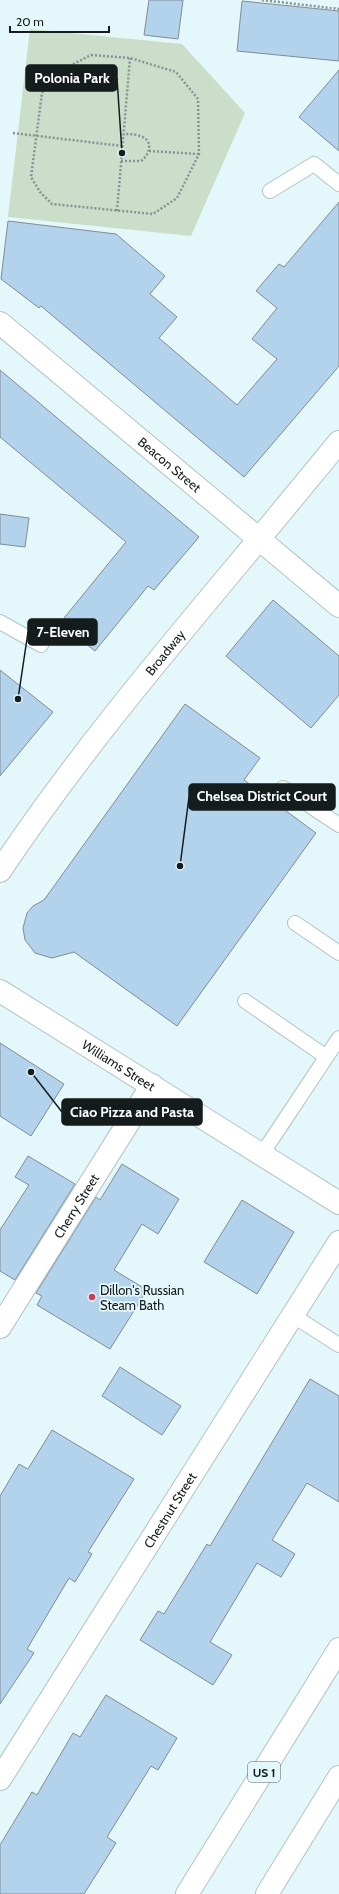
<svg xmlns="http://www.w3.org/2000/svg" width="339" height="1894" viewBox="0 0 339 1894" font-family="Cabin,sans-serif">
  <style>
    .green { fill: #cbdeca }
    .building { fill: #b3d3ed; stroke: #808c95 }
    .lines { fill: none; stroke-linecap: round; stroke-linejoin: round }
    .lane-casing { stroke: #b2c4c7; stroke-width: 16 }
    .street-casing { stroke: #b2c4c7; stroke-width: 24 }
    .secondary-casing { stroke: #b2c4c7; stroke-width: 24 }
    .highway-casing { stroke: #b2c4c7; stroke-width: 24 }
    .path { stroke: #859395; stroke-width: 2.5; stroke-dasharray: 2 2; stroke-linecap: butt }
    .lane { stroke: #fff; stroke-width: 14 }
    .street { stroke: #fff; stroke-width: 22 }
    .secondary { stroke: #fff; stroke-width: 22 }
    .highway { stroke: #fff; stroke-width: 22 }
    .poi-dot { fill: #cd3d56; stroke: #e4f7fa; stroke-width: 1.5 }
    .labels { text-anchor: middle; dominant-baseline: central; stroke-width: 3.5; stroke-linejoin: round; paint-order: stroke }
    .shield { fill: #e4f7fa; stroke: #535e5f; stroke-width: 1 }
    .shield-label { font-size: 12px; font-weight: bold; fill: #151c1d }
    .street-label { font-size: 13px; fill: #151c1d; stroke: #e4f7fa }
    .poi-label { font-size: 13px; fill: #151c1d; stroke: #e4f7fa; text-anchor: start }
    .leader { fill: none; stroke: #151c1d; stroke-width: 1.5 }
    .callout-dot { fill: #151c1d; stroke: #e4f7fa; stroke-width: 1.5 }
    .callout { fill: #151c1d; stroke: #151c1d; stroke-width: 1.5 }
    .callout-label { font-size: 14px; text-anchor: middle; font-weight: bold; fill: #fff }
  </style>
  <rect width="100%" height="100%" fill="#e4f7fa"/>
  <path class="green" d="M30,29L182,44L245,113L191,236L8,217Z"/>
  <path class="building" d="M149,0H183L178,39L144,35Z
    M242,1L339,11V61L237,51Z
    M339,70V151L299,117Z
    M339,202V366L244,477L41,306L39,308L1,279L8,221L116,234L165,276L150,294L177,317L159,338L237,405L277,359L252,339L277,308L256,291L279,264L284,267Z
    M0,370L199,537L154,590L148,586L95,651L60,623L126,542L0,437Z
    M0,514L29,518L25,547L0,544Z
    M273,600L339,656V695L311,728L226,656Z
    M0,670L53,712L0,776Z
    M185,704L260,758L244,780L316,833L177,1026L74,952L52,958L35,953L25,940L23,928L27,913L33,906L44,900Z
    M0,1043L64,1084L31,1136L0,1116Z
    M28,1156L75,1184L15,1280L0,1271V1230L29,1185L15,1177Z
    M122,1164L179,1199L158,1234L142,1224L114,1270L147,1290L110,1349L37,1305L42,1296L36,1293L96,1197L100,1200Z
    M242,1200L294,1232L257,1294L204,1262Z
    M120,1367L181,1406L162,1435L102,1396Z
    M310,1379L339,1396V1502L307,1483L272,1540L295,1554L281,1577L257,1563L210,1642L232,1655L213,1685L140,1640L158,1611L164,1614L207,1544L210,1546Z
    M52,1430L134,1479L88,1552L92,1554L75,1582L69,1578L27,1649L34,1653L0,1704V1496L19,1464L28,1469Z
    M106,1695L177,1738L158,1770L151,1766L107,1837L116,1843L84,1894H0V1845L32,1792L37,1795L73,1733L80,1737Z"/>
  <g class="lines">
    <defs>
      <path id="lane" d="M270,191L314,164L339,184
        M0,622L41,645
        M283,788L339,825
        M295,923L339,953
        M245,1001L325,1056
        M262,1154L339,1038
        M292,1315L339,1345"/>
      <g id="street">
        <path id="s1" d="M0,323L259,539L339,442"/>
        <path id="s2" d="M0,1327L152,1085"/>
        <path id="s3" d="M0,1779L339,1242"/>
      </g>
      <g id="secondary">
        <path id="s4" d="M0,871C78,754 169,647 259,539L339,606"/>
        <path id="s5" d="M0,991L339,1203"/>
      </g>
      <path id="highway" d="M187,1894L339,1649
        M267,1894L339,1777"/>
    </defs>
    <use href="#lane" class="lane-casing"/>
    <use href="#street" class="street-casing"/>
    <use href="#secondary" class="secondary-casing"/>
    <use href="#highway" class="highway-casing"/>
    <path class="path" d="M262,0L339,9
      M91,55L130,58L176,72L198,99L199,154L177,198L153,214L52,204L40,192L31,177L42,93L52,75Z
      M13,133L122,146
      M149,151L199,154
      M121,161H141C150,155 154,140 140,136C135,134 129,134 124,134
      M117,211L130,58"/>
    <use href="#lane" class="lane"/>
    <use href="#street" class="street"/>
    <use href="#secondary" class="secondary"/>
    <use href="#highway" class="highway"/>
  </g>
  <circle class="poi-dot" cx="92" cy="1297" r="4"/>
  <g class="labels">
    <rect class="shield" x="248" y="1762" width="32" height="20" rx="3"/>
    <g class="shield-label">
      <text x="264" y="1772">US 1</text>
    </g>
    <g class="street-label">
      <text stroke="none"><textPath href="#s1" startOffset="221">Beacon Street</textPath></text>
      <text stroke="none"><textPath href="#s4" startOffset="274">Broadway</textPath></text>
      <text stroke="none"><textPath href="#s5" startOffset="140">Williams Street</textPath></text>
      <text stroke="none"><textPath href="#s2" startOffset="143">Cherry Street</textPath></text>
      <text stroke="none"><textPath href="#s3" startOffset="318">Chestnut Street</textPath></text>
    </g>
    <g class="poi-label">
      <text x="100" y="1290">Dillon's Russian<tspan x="100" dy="15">Steam Bath</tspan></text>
    </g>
  </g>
  <path class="leader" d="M122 153L117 78M18 699L28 632M180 866L189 797M31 1072L62 1112"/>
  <g class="callout-dot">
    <circle cx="122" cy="153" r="4"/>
    <circle cx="18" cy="699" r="4"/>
    <circle cx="180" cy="866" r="4"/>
    <circle cx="31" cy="1072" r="4"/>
  </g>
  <g class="callout">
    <rect x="26" y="65" width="91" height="26" rx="4"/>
    <rect x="28" y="619" width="69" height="26" rx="4"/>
    <rect x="189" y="784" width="146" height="26" rx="4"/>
    <rect x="62" y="1099" width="140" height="26" rx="4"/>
  </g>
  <g class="callout-label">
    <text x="72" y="83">Polonia Park</text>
    <text x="63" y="637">7-Eleven</text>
    <text x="262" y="801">Chelsea District Court</text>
    <text x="132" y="1117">Ciao Pizza and Pasta</text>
  </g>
  <path d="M10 26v6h99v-6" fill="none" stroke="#151c1d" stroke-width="2"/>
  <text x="16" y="26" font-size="12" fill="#151c1d" stroke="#e4f7fa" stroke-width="3" paint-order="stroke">20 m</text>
</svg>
